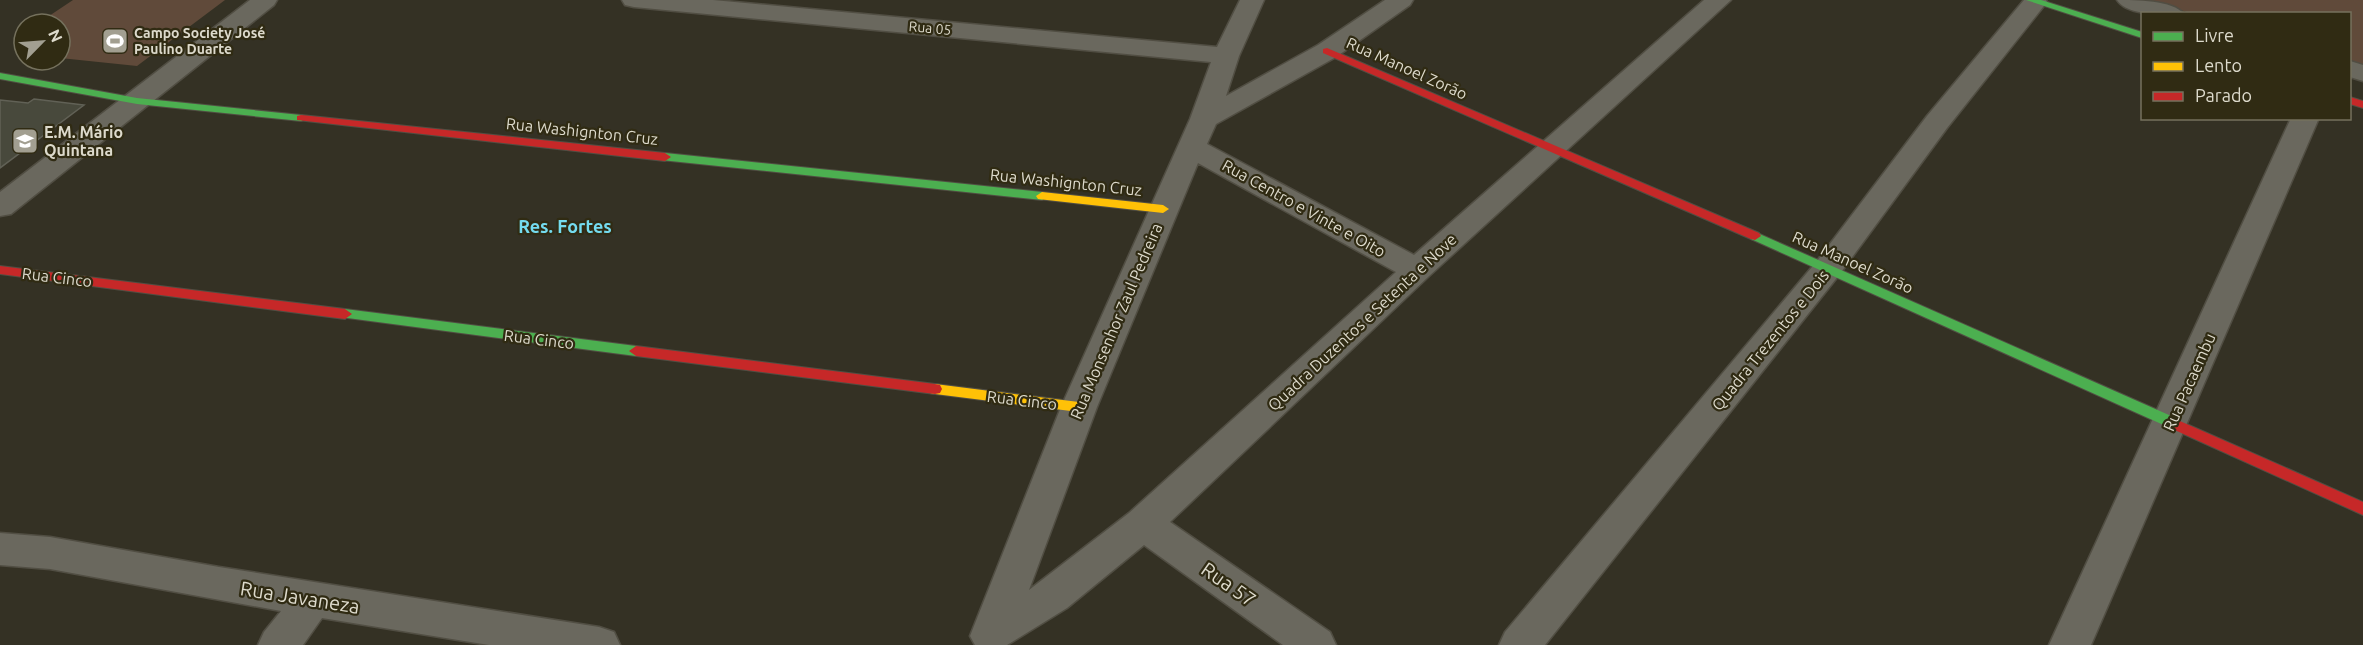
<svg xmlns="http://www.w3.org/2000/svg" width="2363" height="645" viewBox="0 0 2363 645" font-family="Ubuntu,sans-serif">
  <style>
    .green { fill: #604a3a }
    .building { fill: #48493c; stroke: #616156; stroke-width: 1.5 }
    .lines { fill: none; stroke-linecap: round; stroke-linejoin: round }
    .street-casing { stroke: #514e43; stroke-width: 3 }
    .fast-casing { stroke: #514e43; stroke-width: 2 }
    .slow-casing { stroke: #514e43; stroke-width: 2 }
    .jam-casing { stroke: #514e43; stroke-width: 2 }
    .street { fill: #6a685e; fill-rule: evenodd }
    .fast { fill: #4caf50; fill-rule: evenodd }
    .slow { fill: #ffc107; fill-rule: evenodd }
    .jam { fill: #c62828; fill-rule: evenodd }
    .labels { text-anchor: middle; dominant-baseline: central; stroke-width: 4.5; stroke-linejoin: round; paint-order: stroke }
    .far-street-label { font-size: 14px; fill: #dddacc; stroke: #302b13 }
    .far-poi-label { font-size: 14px; font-weight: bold; fill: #dddacc; stroke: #302b13; text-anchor: start }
    .street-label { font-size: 16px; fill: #dddacc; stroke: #302b13 }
    .poi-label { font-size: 16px; font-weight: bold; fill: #dddacc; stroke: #302b13; text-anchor: start }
    .neighbourhood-label { font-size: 18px; font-weight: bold; fill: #74dbef; stroke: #302b13 }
    .near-street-label { font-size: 20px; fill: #dddacc; stroke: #302b13 }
  </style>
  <rect width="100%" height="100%" fill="#343124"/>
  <path class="green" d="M73,0H225L137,66L60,58V24H37Z
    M2146,0H2363V67L2350,63V14L2190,13Z"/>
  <path class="building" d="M34,99L84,105L0,168V100L28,103Z"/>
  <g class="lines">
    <defs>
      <path id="street" d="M250,0H277L274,5L11,214L0,216V192Z
        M622,0H713L1217,47L1240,0H1264L1239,56L1226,96L1318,45L1385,0H1413L1410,5L1336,57L1216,124L1207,144L1414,255L1704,0H1731L1428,277L1170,522L1330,632L1336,645H1283L1144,545L1067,608L1007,645H975L970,636L1061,407L1190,119L1211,62L634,7L625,5ZM1198,163L1396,272L1129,513L1029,590L1097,407Z
        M2024,0H2046L2047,2L1947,128L1839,275L1545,645H1499L1505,632L1817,261L1927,116Z
        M2117,0C2135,0 2173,0 2184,14C2166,14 2128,17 2117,0Z
        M2350,61L2363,65V81L2350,77Z
        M2291,118H2319L2091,645H2049Z
        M0,533L50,537L219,567L599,627L614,632L620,645H489L322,618L303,645H258L264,632L281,611L50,569L0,565Z"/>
      <path id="fast" d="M2026,0H2041L2142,32V38Z
        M0,73L137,98L301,115L307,118L301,121L137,104L0,79Z
        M665,153L1042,192L1048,196L1042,200L661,160L659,157Z
        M1755,232L2178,419L2180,423L2178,427H2168L1751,239L1749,236Z
        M345,309L636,346L643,351L636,356L340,317L338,314Z"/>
      <path id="slow" d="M1042,192L1163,205L1169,209L1163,213L1038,199L1036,196Z
        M935,384L1079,402L1084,403L1086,407L1084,411L1079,412L935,394L930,393L928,389L930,385Z"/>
      <path id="jam" d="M1327,48L1759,233L1761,236L1755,240L1751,239L1323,53V49Z
        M2350,97L2363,101V108L2350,104Z
        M301,115L665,153L671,157L665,161L297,120V116Z
        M0,266L345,309L352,314L345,319L0,274Z
        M636,346L935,384L940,385L942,389L940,393L935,394L636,356L629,351Z
        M2173,418L2363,502V515L2168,427L2166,423L2168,419Z"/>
    </defs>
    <use href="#street" class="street-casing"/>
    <use href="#fast" class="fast-casing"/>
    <use href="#slow" class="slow-casing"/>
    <use href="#jam" class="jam-casing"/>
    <use href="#street" class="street"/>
    <use href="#fast" class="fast"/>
    <use href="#slow" class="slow"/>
    <use href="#jam" class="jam"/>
  </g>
  <defs>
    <symbol id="stadium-square" viewBox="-11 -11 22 22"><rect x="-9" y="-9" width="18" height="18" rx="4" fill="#a29f91" stroke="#302b13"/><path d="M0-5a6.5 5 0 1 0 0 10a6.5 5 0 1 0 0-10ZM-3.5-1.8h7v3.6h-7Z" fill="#fff"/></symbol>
    <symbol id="school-square" viewBox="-11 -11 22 22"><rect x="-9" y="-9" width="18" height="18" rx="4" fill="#a29f91" stroke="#302b13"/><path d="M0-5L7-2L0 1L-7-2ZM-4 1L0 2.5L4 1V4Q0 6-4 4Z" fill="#fff"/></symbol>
  </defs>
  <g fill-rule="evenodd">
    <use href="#stadium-square" x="100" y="26" width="30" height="30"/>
    <use href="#school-square" x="10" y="126" width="30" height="30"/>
  </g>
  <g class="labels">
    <g class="far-street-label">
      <text transform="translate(930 28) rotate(5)">Rua 05</text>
    </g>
    <g class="far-poi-label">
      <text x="134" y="33">Campo Society José<tspan x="134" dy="16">Paulino Duarte</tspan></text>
    </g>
    <g class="street-label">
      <text transform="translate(1407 68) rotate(24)">Rua Manoel Zorão</text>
      <text transform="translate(582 131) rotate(6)">Rua Washignton Cruz</text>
      <text transform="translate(1066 182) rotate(6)">Rua Washignton Cruz</text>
      <text transform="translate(1304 208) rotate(29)">Rua Centro e Vinte e Oito</text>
      <text transform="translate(1853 262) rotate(24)">Rua Manoel Zorão</text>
      <text transform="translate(57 277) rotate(7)">Rua Cinco</text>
      <text transform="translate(1116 321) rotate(-67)">Rua Monsenhor Zaul Pedreira</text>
      <text transform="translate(1362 322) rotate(-43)">Quadra Duzentos e Setenta e Nove</text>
      <text transform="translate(539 339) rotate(7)">Rua Cinco</text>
      <text transform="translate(1770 340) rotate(-51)">Quadra Trezentos e Dois</text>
      <text transform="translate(2189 382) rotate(-66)">Rua Pacaembu</text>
      <text transform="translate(1022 400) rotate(7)">Rua Cinco</text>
    </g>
    <g class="poi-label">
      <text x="44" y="132">E.M. Mário<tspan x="44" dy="18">Quintana</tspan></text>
    </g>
    <g class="neighbourhood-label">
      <text x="565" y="226">Res. Fortes</text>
    </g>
    <g class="near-street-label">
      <text transform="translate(1229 584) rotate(35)">Rua 57</text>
      <text transform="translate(300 597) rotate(9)">Rua Javaneza</text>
    </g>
  </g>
  <rect x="2141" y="12" width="210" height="108" fill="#302b13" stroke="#75715d" stroke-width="1.5"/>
  <rect x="2153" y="32" width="30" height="9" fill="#4caf50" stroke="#75715d" stroke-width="1.5"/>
  <text x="2195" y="42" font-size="18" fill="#dddacc">Livre</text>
  <rect x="2153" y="62" width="30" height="9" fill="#ffc107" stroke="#75715d" stroke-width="1.5"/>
  <text x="2195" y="72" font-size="18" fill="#dddacc">Lento</text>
  <rect x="2153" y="92" width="30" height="9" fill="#c62828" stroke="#75715d" stroke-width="1.5"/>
  <text x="2195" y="102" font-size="18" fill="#dddacc">Parado</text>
  <g transform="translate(42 42) rotate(65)"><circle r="28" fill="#302b13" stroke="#75715d" stroke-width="1.5"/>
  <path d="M0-4.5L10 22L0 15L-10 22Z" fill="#a29f91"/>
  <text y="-9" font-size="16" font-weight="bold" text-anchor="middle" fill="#dddacc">N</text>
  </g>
</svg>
